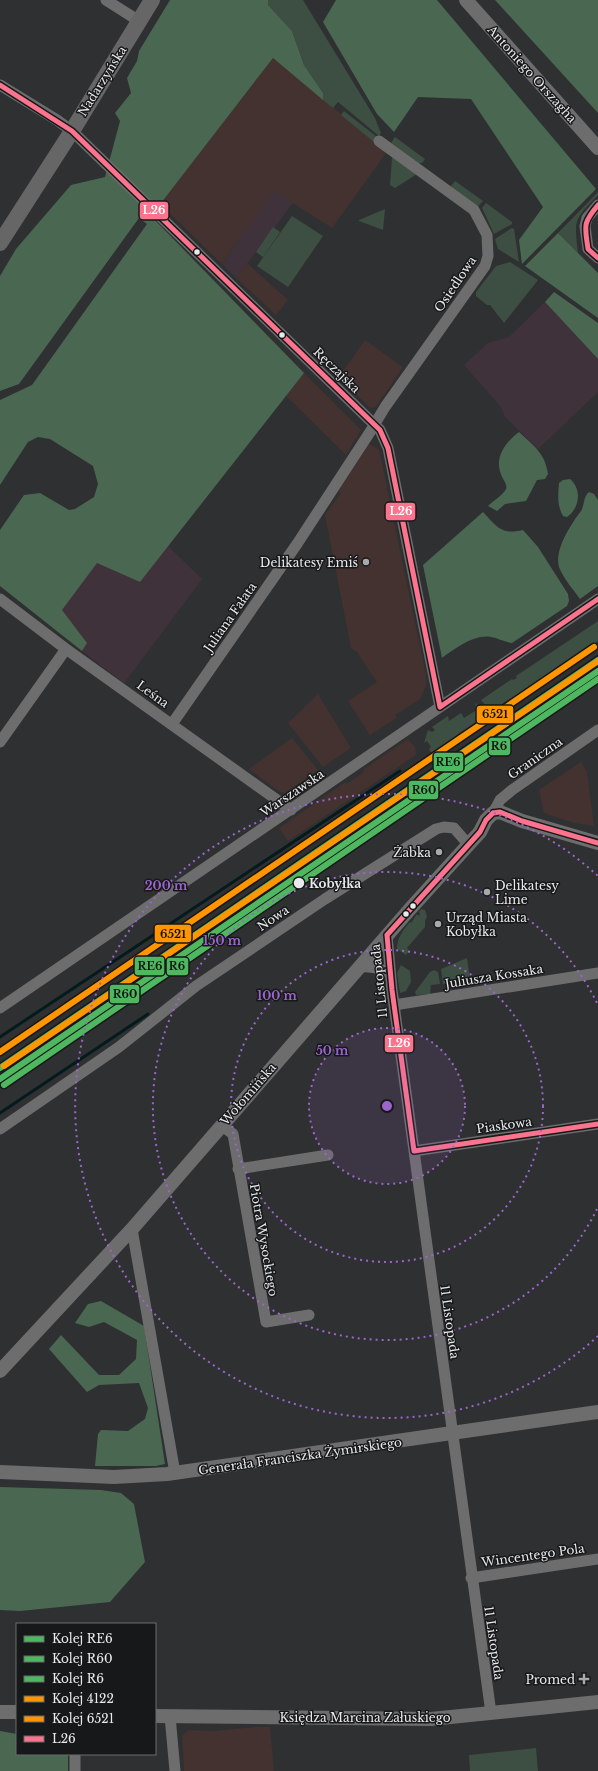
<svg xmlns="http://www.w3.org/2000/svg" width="598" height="1771" viewBox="0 0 598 1771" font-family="'Libre Baskerville',serif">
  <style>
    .commercial { fill: #433230 }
    .industrial { fill: #40323b }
    .green { fill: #3c4f42 }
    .forest { fill: #4a6751 }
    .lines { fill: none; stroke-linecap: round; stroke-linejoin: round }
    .stream { stroke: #041b1e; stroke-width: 3 }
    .minor { stroke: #6d6d6d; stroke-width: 11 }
    .tertiary { stroke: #6d6d6d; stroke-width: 14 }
    .secondary { stroke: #666; stroke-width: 16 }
    .bus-1-casing { stroke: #171819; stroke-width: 8 }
    .bus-1 { stroke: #fc738d; stroke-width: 5 }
    .rail-1-casing { stroke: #171819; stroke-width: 9 }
    .rail-2-casing { stroke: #171819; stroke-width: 9 }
    .rail-3-casing { stroke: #171819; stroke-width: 9 }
    .rail-4-casing { stroke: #171819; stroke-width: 9 }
    .rail-5-casing { stroke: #171819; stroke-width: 9 }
    .rail-1 { stroke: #4fb75f; stroke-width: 6 }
    .rail-2 { stroke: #4fb75f; stroke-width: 6 }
    .rail-3 { stroke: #4fb75f; stroke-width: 6 }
    .rail-4 { stroke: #ff9500; stroke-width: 6 }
    .rail-5 { stroke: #ff9500; stroke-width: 6 }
    .ring { fill: none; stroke: #9c65cc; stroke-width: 2; stroke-dasharray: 2 4 }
    .bus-dot { fill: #e9eaec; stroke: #171819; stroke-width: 1.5 }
    .poi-dot { fill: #a8a9ab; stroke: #171819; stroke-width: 1.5 }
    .labels { text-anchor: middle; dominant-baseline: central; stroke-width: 3; stroke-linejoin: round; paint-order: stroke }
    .street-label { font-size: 12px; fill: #e9eaec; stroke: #171819 }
    .poi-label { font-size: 12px; fill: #e9eaec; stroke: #171819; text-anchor: end }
    .stop-label { font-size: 12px; font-weight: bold; fill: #e9eaec; stroke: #171819; text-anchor: start }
    .centre { fill: #9c65cc; stroke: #171819; stroke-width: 2 }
    .ring-label { font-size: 12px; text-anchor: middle; font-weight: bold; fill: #9c65cc; stroke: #171819; stroke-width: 3; stroke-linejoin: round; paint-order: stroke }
    .line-badge { stroke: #171819; stroke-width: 1.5 }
    .badge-label { font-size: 11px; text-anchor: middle; font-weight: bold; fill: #fff }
    .pale-badge-label { font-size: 11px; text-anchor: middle; font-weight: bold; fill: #111 }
  </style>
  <rect width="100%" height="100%" fill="#2f3032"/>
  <path class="commercial" d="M273,58L387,152L332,228L274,191L222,264L160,204Z
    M247,263L288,300L276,315L236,278Z
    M365,340L403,367L377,405L374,408L369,407L339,377Z
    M304,373L361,430L346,455L286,396Z
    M369,444L379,449L426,675V686L420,699L395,715L397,718L370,735L348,701L377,682L357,652L351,648L325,515L341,493L338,491Z
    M318,694L351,748L323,767L288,723Z
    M292,738L318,770L285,793L280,792L249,769Z
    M408,739L415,747L416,755L288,841L279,828L344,783H348L363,773L364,769Z
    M581,762L587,772L594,826L574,823L544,813L539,790Z
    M256,1727H270L274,1771H184L182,1736L189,1730L214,1731Z"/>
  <path class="industrial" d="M274,190L293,203L236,278L222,264Z
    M545,302L598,359V392L538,449L505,417L501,407L464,365L488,343L509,337Z
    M167,545L202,579L124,683L82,651L87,643L62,610L97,562L140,582Z"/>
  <path class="green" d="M268,0H303L375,118L381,133L379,136L338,102L333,108L323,100V93L304,65L292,31L268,5Z
    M344,111L377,137L374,142L341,115Z
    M395,137L425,159L422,163H418L391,143Z
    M392,157L417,174L395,188L390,185Z
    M455,181L483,201L477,207L450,187Z
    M598,192V195C574,220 574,219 578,253L558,233Z
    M486,203L512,222V224L494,234L482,208Z
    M385,209L383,230L359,221V220Z
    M292,216L323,236L288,287L257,266Z
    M273,227L280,232L263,257L256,252Z
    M512,228L514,229L519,262L498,249L495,239Z
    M510,262L538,280L504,323L490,305H487L476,296V292L496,266Z
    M598,621V641L432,754L429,749L431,747L427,741L424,743L428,730L432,732L435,730L432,727L448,716L449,721L461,713L464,718L478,709L475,704L476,703L481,712L486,706L481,700L512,679L513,680L517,678L516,676Z
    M421,909L425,910L427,917L425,920V927L407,948L409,951L406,955L397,949C397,938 403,930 410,922L411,923L417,914L419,916L420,914L419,912Z
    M467,958L470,980L443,984L441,969Z
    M401,965L410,971L411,982L406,991L400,993L397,973Z
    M434,970L438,972L440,984L431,985L430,994L416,995L415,992L430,972Z
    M536,1748L538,1771H470L469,1755Z"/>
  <path class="forest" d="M170,0H268V5L292,31L304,65L323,93V100L273,58L151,216L304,373L140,582L97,563L62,610L87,643L82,651L0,586V530L24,495L40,493L69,510L75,509L94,497L98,484L93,466L50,439L38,437L28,442L0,485V400L32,385L147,224L139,218L19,384L0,391V276L16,249L71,185L105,177L120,121L115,113L131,93L127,78L137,61L139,51Z
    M336,0H437L596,189L522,264L519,240L543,207L471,99L418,97L394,132L377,114L323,22Z
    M495,0H598V113Z
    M558,233L598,273V318L525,266Z
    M554,292L598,323V359L545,302Z
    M519,432C534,446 545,453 548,474L545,479L537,480L526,501L505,504L497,511L488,506C493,501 503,495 506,489C508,484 502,479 501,474C494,457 506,442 519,432Z
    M570,479C582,489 580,508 567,517L563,516C557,506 558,494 559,483L563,480Z
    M589,492L594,494L598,500V586L580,599C573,589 563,578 559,567C554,550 571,524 581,511C585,504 583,497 589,492Z
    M483,512C497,527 501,535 523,530L538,547L568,594L569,601L567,606L512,643C504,642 498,638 491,637C474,634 455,649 442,658L423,565Z
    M101,1301L144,1326L165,1464L156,1466H95L98,1434L101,1430L128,1431L145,1419L148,1408L139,1383L99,1385L87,1392L49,1349L61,1335L99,1375H119L136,1359L137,1340L104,1322L89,1327L75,1323L88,1304Z
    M0,1487L101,1490L121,1493L134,1504L145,1562L110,1602L20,1611L0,1610Z
    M0,1731L17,1734V1754H68V1771H0Z"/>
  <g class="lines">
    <path class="stream" d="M0,1037L400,771
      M0,1113L148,1014"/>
    <path class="minor" d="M106,0L139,21
      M0,85L57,120L72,131L380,430L388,448L440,707
      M598,205L587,218L585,226L588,249L598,258
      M0,599L66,649L291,810
      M172,724L297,544L370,432L385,407L485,266L488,256L487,235L474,210L379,141
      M0,742L66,649
      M493,813L500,800L512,790L598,730
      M387,935L392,990L491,1713
      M360,967C371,966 381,968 390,974
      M394,1005L598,973
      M0,1008L598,599
      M221,1125L233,1134L266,1322L309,1315
      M0,1129L119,1047L196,986L325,899L436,829L444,827L454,828L468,844
      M414,1151L598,1124
      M238,1169L328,1155
      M132,1229L175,1473
      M471,1578L598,1559
      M170,1716L175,1771
      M75,1771V1754"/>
    <path class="tertiary" d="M466,0L598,148
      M0,1371L132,1229L410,909L480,832L486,820L493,813L500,812L522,821L598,843
      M0,1472L114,1477L167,1474L598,1412
      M0,1712H17
      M155,1716L431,1719L598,1702"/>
    <path class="secondary" d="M0,243L72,131L152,0"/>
    <defs>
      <path id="bus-1" d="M0,85L72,131L380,430L388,448L440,707
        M598,205C582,224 585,226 588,249L598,258
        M440,707L598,599
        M493,813L500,812L522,821L598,843
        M387,935L392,990L414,1151
        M387,935L480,832L486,820L493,813
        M414,1151L598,1124"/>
    </defs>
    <use href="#bus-1" class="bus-1-casing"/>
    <use href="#bus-1" class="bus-1"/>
    <defs>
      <path id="rail-1" d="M0,1068L598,660"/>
      <path id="rail-2" d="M0,1079L598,671"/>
      <path id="rail-3" d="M4,1085L598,679"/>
      <path id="rail-4" d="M4,1066L598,661"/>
      <path id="rail-5" d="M0,1052L594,647"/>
    </defs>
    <use href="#rail-1" class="rail-1-casing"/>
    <use href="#rail-2" class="rail-2-casing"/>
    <use href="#rail-3" class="rail-3-casing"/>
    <use href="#rail-4" class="rail-4-casing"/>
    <use href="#rail-5" class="rail-5-casing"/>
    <use href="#rail-1" class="rail-1"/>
    <use href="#rail-2" class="rail-2"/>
    <use href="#rail-3" class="rail-3"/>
    <use href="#rail-4" class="rail-4"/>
    <use href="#rail-5" class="rail-5"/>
  </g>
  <circle cx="387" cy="1106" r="78" fill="#9c65cc" fill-opacity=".12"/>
  <g class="ring">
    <circle cx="387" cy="1106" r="78"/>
    <circle cx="387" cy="1106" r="156"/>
    <path d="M597 1209A234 234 0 1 1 597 1003"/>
    <path d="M598 1336A312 312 0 1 1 598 876"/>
  </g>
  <g class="bus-dot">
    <circle cx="197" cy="252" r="3.5"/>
    <circle cx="282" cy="335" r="3.5"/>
    <circle cx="299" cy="883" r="6"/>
    <circle cx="413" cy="906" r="3.5"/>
    <circle cx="406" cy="914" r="3.5"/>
  </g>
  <g class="poi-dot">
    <circle cx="366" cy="562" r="4"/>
    <circle cx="439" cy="852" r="4"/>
    <circle cx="487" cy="892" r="4"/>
    <circle cx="438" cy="924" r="4"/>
    <path d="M582 1673h4v4h4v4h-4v4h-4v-4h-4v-4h4z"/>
  </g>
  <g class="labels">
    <g class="street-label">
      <text transform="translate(532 74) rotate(48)">Antoniego Orszagha</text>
      <text transform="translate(102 81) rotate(-58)">Nadarzyńska</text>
      <text transform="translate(455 284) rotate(-56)">Osiedlowa</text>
      <text transform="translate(337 370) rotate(44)">Ręczajska</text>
      <text transform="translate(230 617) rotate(-55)">Juliana Fałata</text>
      <text transform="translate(153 694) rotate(36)">Leśna</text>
      <text transform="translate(535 758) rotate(-35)">Graniczna</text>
      <text transform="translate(292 793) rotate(-34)">Warszawska</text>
      <text transform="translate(273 918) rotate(-34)">Nowa</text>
      <text transform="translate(494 976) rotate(-9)">Juliusza Kossaka</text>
      <text transform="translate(379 981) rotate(-96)">11 Listopada</text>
      <text transform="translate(248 1094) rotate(-49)">Wołomińska</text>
      <text transform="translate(504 1125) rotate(-8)">Piaskowa</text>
      <text transform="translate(264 1240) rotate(80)">Piotra Wysockiego</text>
      <text transform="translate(450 1322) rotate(82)">11 Listopada</text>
      <text transform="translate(300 1456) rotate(-8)">Generała Franciszka Żymirskiego</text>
      <text transform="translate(533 1555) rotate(-8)">Wincentego Pola</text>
      <text transform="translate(494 1643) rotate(82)">11 Listopada</text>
      <text x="365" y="1717">Księdza Marcina Załuskiego</text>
    </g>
    <g class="poi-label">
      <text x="358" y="562">Delikatesy Emiś</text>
      <text x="431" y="852">Żabka</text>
      <text x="495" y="885" text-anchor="start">Delikatesy<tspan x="495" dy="14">Lime</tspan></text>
      <text x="446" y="917" text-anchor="start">Urząd Miasta<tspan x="446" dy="14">Kobyłka</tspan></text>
      <text x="575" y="1679">Promed</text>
    </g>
    <g class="stop-label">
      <text x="309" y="883">Kobyłka</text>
    </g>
  </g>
  <circle cx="387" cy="1106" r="6" class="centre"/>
  <g class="ring-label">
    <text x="166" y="890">200 m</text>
    <text x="222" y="945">150 m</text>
    <text x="277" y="1000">100 m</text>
    <text x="332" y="1055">50 m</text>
  </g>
  <g class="line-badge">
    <rect x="139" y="201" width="30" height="19" rx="4" fill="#fc738d"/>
    <rect x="385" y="502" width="31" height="19" rx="4" fill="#fc738d"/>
    <rect x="476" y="705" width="38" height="19" rx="4" fill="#ff9500"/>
    <rect x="488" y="737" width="23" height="19" rx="4" fill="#4fb75f"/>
    <rect x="433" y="752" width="31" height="20" rx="4" fill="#4fb75f"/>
    <rect x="408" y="780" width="31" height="20" rx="4" fill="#4fb75f"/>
    <rect x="154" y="924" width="38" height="19" rx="4" fill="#ff9500"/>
    <rect x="134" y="956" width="31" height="20" rx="4" fill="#4fb75f"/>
    <rect x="166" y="957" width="23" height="19" rx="4" fill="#4fb75f"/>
    <rect x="109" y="984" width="31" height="20" rx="4" fill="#4fb75f"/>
    <rect x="384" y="1034" width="30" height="19" rx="4" fill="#fc738d"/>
  </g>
  <g class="badge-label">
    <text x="154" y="214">L26</text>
    <text x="401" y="515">L26</text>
    <text x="399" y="1047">L26</text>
  </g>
  <g class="pale-badge-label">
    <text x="495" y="718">6521</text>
    <text x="499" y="750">R6</text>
    <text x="448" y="766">RE6</text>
    <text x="424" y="794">R60</text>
    <text x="173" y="938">6521</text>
    <text x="150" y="970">RE6</text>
    <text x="177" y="970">R6</text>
    <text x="125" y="998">R60</text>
  </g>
  <rect x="16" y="1623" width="140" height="132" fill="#171819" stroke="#6b6c6d"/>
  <rect x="24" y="1636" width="20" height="6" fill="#4fb75f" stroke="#6b6c6d"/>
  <text x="52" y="1643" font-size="12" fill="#e9eaec">Kolej RE6</text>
  <rect x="24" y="1656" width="20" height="6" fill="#4fb75f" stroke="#6b6c6d"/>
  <text x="52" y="1663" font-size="12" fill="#e9eaec">Kolej R60</text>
  <rect x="24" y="1676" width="20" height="6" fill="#4fb75f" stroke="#6b6c6d"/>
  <text x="52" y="1683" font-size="12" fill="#e9eaec">Kolej R6</text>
  <rect x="24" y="1696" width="20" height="6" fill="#ff9500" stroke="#6b6c6d"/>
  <text x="52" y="1703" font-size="12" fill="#e9eaec">Kolej 4122</text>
  <rect x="24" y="1716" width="20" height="6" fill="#ff9500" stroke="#6b6c6d"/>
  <text x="52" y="1723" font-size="12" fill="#e9eaec">Kolej 6521</text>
  <rect x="24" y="1736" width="20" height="6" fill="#fc738d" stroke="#6b6c6d"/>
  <text x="52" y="1743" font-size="12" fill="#e9eaec">L26</text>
</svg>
